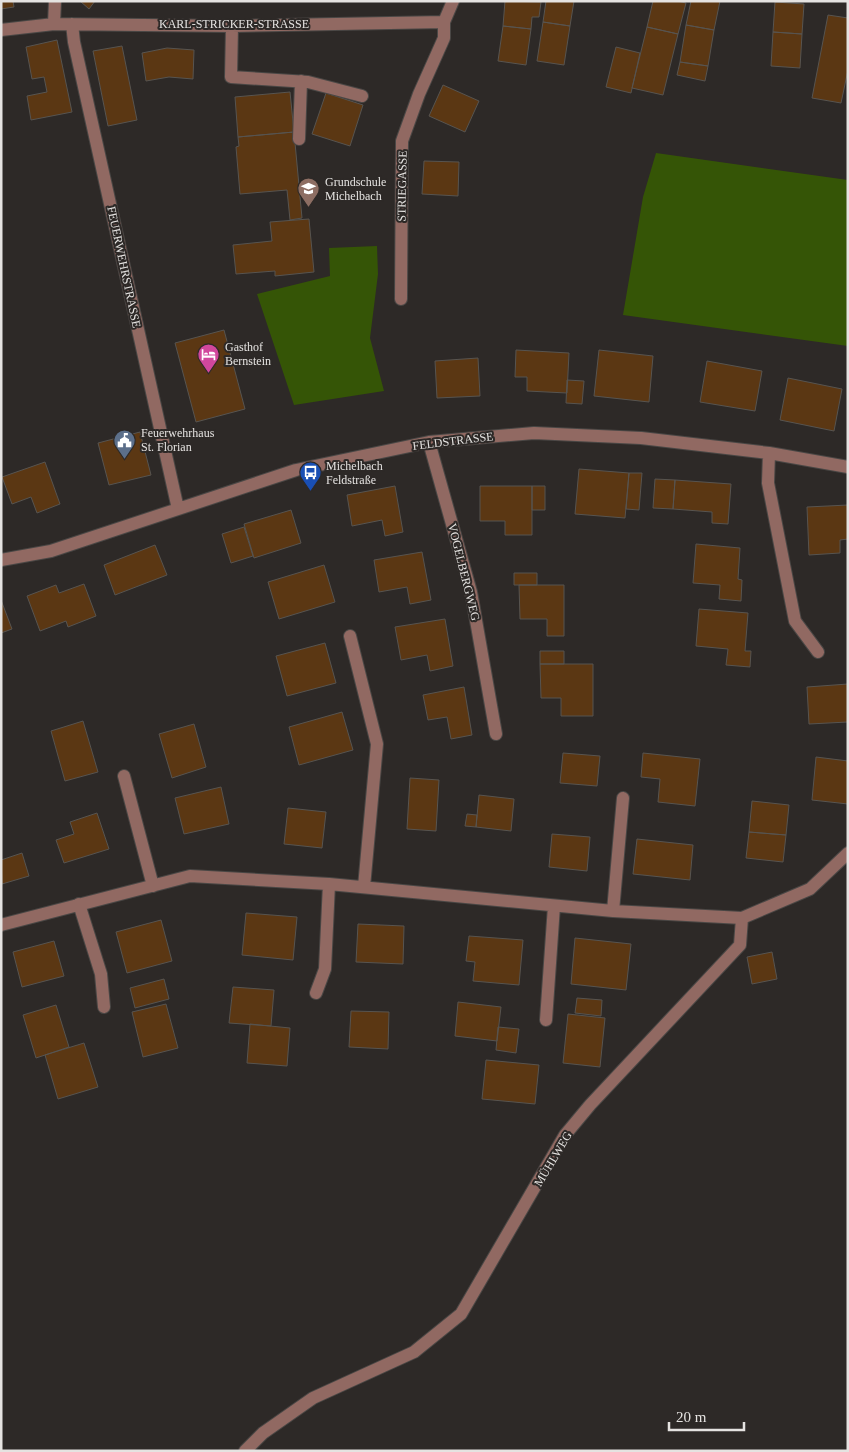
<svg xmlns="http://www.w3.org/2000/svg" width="849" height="1452" viewBox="0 0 849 1452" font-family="'Times New Roman',serif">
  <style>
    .green { fill: #355506 }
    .building { fill: #5b3713; stroke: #575450 }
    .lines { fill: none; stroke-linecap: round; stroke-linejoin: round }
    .minor-casing { stroke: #4a4745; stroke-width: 14 }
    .minor { stroke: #916962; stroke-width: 12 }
    .labels { text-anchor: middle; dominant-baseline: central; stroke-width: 4; stroke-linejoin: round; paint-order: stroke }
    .street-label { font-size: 12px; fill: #e5e3e1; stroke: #2d2927 }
    .poi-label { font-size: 12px; fill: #e5e3e1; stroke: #2d2927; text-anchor: start }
  </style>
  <rect width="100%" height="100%" fill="#2d2927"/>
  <path class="green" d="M656,153L848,180V346L623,315L643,197Z
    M377,246L378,274L370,338L384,391L294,405L257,294L330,276L329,248Z"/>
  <path class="building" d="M1,1H13L14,7L1,9Z
    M80,1H95L89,9Z
    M505,1L541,2L539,17H532L531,29L503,26Z
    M546,1H574L570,26L543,22Z
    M653,1H677L686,3L678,34L647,27Z
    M691,1H720L714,30L686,25Z
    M775,2L804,4L802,34L773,32Z
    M828,15L848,18V70L841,103L812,98Z
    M543,22L570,26L564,65L537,61Z
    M686,25L714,30L708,66L680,62Z
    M503,26L531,29L526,65L498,61Z
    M647,27L678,34L663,95L632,88Z
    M773,32L802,34L800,68L771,66Z
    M57,40L72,112L31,120L27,96L47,92L44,77L32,79L26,47Z
    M122,46L137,120L108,126L93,51Z
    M616,47L640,53L631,93L606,87Z
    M167,48L194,50L193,79L169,77L146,81L142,53Z
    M680,62L708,66L705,81L677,75Z
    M443,85L479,101L465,132L429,116Z
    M290,92L294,132L238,137L235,97Z
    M326,93L363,105L350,146L312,134Z
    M294,132L302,218L290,220L287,190L240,194L236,147L239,146L238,137Z
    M424,161L459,162L458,196L422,194Z
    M309,219L314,272L275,276V271L236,274L233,245L272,241L270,222Z
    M224,330L245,409L196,422L175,343Z
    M516,350L569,353L567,393L527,391V377H515Z
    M599,350L653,356L649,402L594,396Z
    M478,358L480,396L437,398L435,361Z
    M707,361L762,371L755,411L700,402Z
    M788,378L842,389L834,431L780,420Z
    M567,380L584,381L582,404L566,403Z
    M140,432L151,475L109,485L98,443Z
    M45,462L60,504L37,513L31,497L12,504L2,477Z
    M579,469L629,473L625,518L575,514Z
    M629,473H642L639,510L626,509Z
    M655,479L675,480L673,509L653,508Z
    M675,480L731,484L728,524L712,523V512L673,509Z
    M395,486L403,532L385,536L382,520L352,526L347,495Z
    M480,486H532V535H505V521H480Z
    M532,486H545V510H532Z
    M848,505V539L840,540V553L809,555L807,507Z
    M291,510L301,543L254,558L244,524Z
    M244,527L253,556L231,563L222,534Z
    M696,544L740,548L738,579L742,580L741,601L719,599L720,585L693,583Z
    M155,545L167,575L115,595L104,565Z
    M422,552L431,600L410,604L407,587L379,592L374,560Z
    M324,565L335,602L279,619L268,582Z
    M514,573H537V585H514Z
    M84,584L96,616L68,627L66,621L40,631L27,596L56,585L59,593Z
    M519,585H564V636H547V619H520Z
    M1,600L12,629L1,633Z
    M699,609L748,613L745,651H751L750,667L726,665L728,649L696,646Z
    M445,619L453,666L430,671L427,655L401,660L395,627Z
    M325,643L336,683L287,696L276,656Z
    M540,651H564V664H540Z
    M540,664H593V716H561V698H541Z
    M848,684V722L809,724L807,687Z
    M464,687L472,735L451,739L447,717L428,720L423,695Z
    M342,712L353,750L299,765L289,727Z
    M83,721L98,772L65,781L51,731Z
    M194,724L206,767L172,778L159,734Z
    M563,753L600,756L597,786L560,783Z
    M643,753L700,759L695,806L658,802L660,779L641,777Z
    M816,757L848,761V804L812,800Z
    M410,778L439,780L436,831L407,829Z
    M221,787L229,824L184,834L175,798Z
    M479,795L514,799L511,831L476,827Z
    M752,801L789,805L786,835L749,832Z
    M288,808L326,812L322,848L284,844Z
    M97,813L109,849L64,863L56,840L74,834L70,822Z
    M467,814L477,815L476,827L465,826Z
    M749,832L786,835L783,862L746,858Z
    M552,834L590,837L587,871L549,867Z
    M637,839L693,845L690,880L633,874Z
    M22,853L29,876L2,884L1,860Z
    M246,913L297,917L293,960L242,955Z
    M161,920L172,961L127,973L116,932Z
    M358,924L404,926L403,964L356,962Z
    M469,936L523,940L519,985L473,981L475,962L466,961Z
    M575,938L631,944L626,990L571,984Z
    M54,941L64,976L22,987L13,952Z
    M772,952L777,979L752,984L747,957Z
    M164,979L169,999L135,1008L130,988Z
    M233,987L274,990L271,1026L229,1023Z
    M577,998L602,1000L601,1016L575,1013Z
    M458,1002L501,1007L497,1041L455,1036Z
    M166,1004L178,1048L143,1057L132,1012Z
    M56,1005L69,1047L36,1058L23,1015Z
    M351,1011L389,1012L388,1049L349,1047Z
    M568,1014L605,1018L600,1067L563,1063Z
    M250,1024L290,1028L287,1066L247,1063Z
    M498,1027L519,1029L516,1053L496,1050Z
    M84,1043L98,1087L58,1099L45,1055Z
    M486,1060L539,1065L535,1104L482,1099Z"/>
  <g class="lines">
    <defs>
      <path id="minor" d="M54,24L55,1
        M72,24L74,42L178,509
        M232,26L231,77L308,82L362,96
        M1,30L54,24L232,26L444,22L453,1
        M299,139L301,81
        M401,299L402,141L419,94L444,38V22
        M429,442L471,592L496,734
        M769,453L768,483L795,621L818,652
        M1,560L51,551L296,470L429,442L534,433L641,438L769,453L848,467
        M350,636L377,744L364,887
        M124,776L153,886
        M79,904L101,974L104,1007
        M613,911L623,798
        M1,925L190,876L329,884L613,911L742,918L810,889L848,853
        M316,993L325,969L329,884
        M546,1020L554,906
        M245,1451L263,1433L313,1398L414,1352L461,1314L565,1135L590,1105L740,945L742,918"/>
    </defs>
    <use href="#minor" class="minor-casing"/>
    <use href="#minor" class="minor"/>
  </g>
  <defs>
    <symbol id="school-pin" viewBox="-11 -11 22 30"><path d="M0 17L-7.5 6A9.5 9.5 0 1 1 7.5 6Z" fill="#8d6e63" stroke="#2d2927"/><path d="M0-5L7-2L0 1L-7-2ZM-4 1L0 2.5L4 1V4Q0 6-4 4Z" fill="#fff"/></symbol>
    <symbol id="hotel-pin" viewBox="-11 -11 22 30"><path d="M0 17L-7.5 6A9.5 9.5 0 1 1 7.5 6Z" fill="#d1479c" stroke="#2d2927"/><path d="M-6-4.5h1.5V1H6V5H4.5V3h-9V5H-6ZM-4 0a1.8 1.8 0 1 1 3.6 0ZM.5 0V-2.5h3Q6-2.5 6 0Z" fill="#fff"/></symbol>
    <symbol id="civic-pin" viewBox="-11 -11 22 30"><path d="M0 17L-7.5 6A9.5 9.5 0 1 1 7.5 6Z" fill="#5c6f8a" stroke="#2d2927"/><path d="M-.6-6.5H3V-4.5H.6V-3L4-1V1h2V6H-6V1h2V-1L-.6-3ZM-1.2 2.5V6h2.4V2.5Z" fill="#fff"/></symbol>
    <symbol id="bus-pin" viewBox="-11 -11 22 30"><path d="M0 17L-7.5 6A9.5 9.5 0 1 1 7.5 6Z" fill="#1a4fb4" stroke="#2d2927"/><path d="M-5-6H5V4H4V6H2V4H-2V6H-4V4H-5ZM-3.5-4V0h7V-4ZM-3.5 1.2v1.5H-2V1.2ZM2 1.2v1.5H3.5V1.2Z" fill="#fff"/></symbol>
  </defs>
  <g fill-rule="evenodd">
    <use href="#school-pin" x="296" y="176" width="25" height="34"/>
    <use href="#hotel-pin" x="196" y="342" width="25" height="34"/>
    <use href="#civic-pin" x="112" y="428" width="25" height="34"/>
    <use href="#bus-pin" x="298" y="460" width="25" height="34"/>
  </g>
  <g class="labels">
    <g class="street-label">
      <text x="234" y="24">KARL-STRICKER-STRASSE</text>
      <text transform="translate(402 186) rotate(-89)">STRIEGASSE</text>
      <text transform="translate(124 267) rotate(78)">FEUERWEHRSTRASSE</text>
      <text transform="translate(453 441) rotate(-7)">FELDSTRASSE</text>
      <text transform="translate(464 572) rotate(76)">VOGELBERGWEG</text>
      <text transform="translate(553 1159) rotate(-59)">MÜHLWEG</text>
    </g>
    <g class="poi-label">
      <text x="325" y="182">Grundschule<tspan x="325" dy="14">Michelbach</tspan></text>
      <text x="225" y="347">Gasthof<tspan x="225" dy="14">Bernstein</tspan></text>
      <text x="141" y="433">Feuerwehrhaus<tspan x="141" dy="14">St. Florian</tspan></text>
      <text x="326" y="466">Michelbach<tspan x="326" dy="14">Feldstraße</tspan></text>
    </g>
  </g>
  <rect width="849" height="1452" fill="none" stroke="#e5e3e1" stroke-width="5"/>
  <path d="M669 1422v8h75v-8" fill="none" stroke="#e5e3e1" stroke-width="2.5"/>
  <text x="676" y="1422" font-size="15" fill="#e5e3e1" stroke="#2d2927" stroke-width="4" paint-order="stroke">20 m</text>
</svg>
